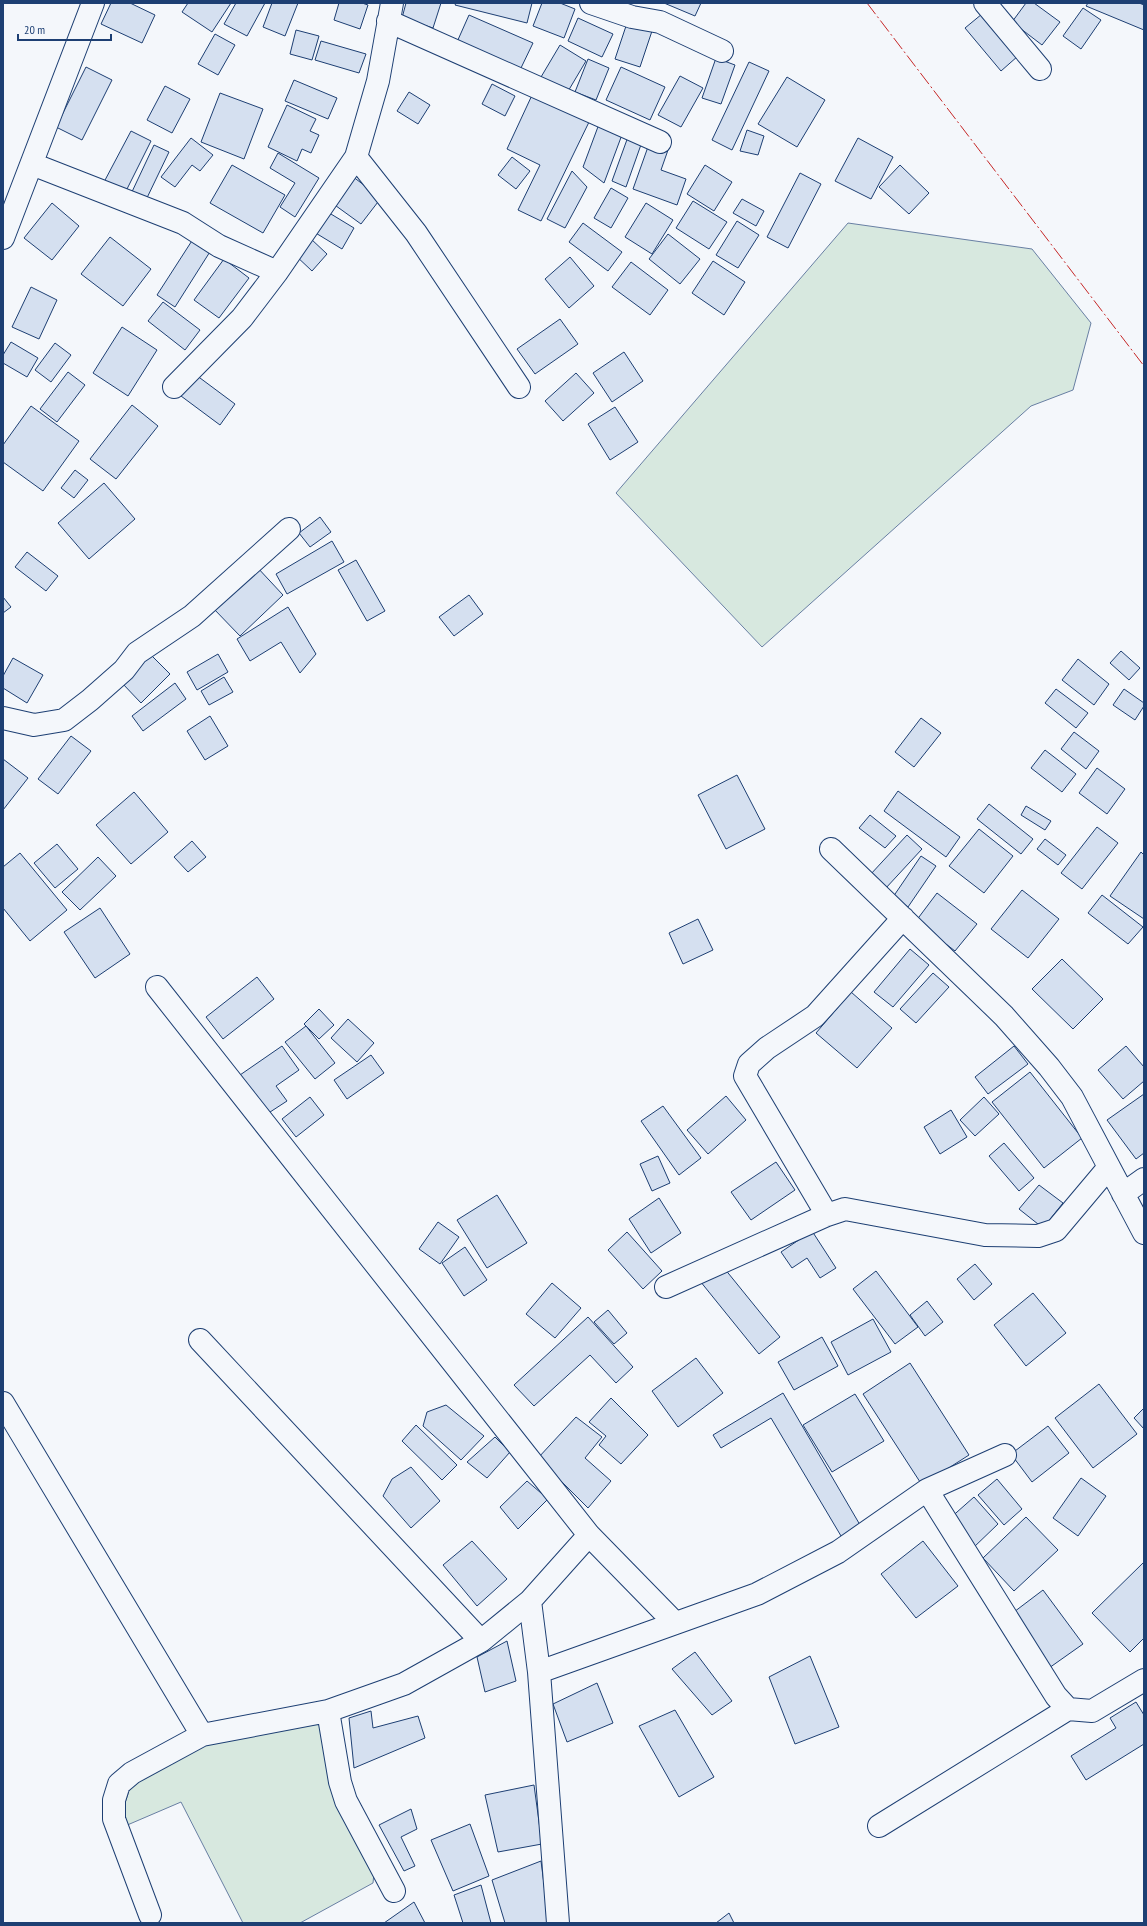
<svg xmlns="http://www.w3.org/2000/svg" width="1147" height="1926" viewBox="0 0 1147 1926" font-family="'PT Sans Narrow',sans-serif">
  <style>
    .green { fill: #d7e8df; stroke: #687fa3 }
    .building { fill: #d5e0f0; stroke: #1d3f73 }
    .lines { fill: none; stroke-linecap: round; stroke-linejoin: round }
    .minor-casing { stroke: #1d3f73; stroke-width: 24 }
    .minor { stroke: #f4f7fb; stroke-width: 22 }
    .power { stroke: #c62828; stroke-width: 1; stroke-dasharray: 14 3 2 3; stroke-linecap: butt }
  </style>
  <rect width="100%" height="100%" fill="#f4f7fb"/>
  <path class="green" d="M848,223L1032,249L1091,323L1073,390L1031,406L762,647L616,493Z
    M321,1721L374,1873L373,1883L300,1923H243L181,1802L125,1826V1803L129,1791L137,1780L202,1744Z"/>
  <path class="building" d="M111,3H130L155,15L142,43L101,24Z
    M188,3H231L212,32L182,12Z
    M236,3H265L247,36L224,24Z
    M272,3H298L285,36L263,27Z
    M339,3H362L368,5L360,29L334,20Z
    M406,3H441L433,28L402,18Z
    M456,3H532L527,23L455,5Z
    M542,3H560L575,9L564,38L533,26Z
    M664,3H701L695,16Z
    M1026,3H1034L1060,22L1042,45L1012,22Z
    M1088,3H1139L1144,5V30L1086,6Z
    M1083,8L1101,20L1081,49L1063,36Z
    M982,14L1018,56L1001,71L965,28Z
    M469,15L533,43L520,70L457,42Z
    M578,18L613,34L602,57L568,41Z
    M627,23L652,31L640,67L615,59Z
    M296,30L319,36L312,60L290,54Z
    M215,34L235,45L218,75L198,64Z
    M321,41L366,54L359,73L315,60Z
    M560,45L586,61L567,93L541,77Z
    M716,58L735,65L721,104L702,98Z
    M588,59L609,68L596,100L575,92Z
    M749,62L769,71L732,150L712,140Z
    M86,67L112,80L82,140L56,127Z
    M621,67L665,87L650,120L606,100Z
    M680,76L703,88L681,127L658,115Z
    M787,77L825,100L797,147L758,124Z
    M294,80L337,98L328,119L285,101Z
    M492,84L515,96L505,116L482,104Z
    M165,86L190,99L172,133L147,120Z
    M409,92L430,105L418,124L397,111Z
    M220,93L263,109L244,159L201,142Z
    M533,93L590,120L541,221L518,210L540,165L507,149Z
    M287,105L316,119L310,131L319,135L311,153L302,149L297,161L268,147Z
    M599,124L623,132L604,183L583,167Z
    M747,130L764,136L758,155L740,151Z
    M131,131L151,141L125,193L104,182Z
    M629,134L643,139L626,187L612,181Z
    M191,138L213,155L200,171L192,165L175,187L161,177Z
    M858,138L893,157L871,199L835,181Z
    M649,144L668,150L661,170L686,179L677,205L633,189Z
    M154,145L169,152L145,202L130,196Z
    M278,153L319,178L295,217L280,207L295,183L270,168Z
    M512,157L530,171L516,189L498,175Z
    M232,165L285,195L263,233L210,203Z
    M705,165L732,182L714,211L687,194Z
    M900,165L929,193L909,214L879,187Z
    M572,171L587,187L565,228L547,219Z
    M800,173L821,184L788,248L767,237Z
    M352,176L381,198L361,224L332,203Z
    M611,188L628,198L611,228L594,218Z
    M742,199L764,211L756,226L733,213Z
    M693,201L727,222L709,249L676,228Z
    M52,203L79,226L52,260L24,238Z
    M646,203L673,220L652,254L625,237Z
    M326,211L354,228L342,249L314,232Z
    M737,221L759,235L738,268L716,255Z
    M583,223L622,252L608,271L569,242Z
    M668,234L700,259L680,284L649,259Z
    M195,236L213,247L175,307L157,295Z
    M110,237L151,269L123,306L81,274Z
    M310,238L327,254L312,271L294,254Z
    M570,257L594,286L569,308L545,279Z
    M224,259L249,278L219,318L194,300Z
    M713,261L745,282L724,315L692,293Z
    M631,262L668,290L650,315L612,287Z
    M31,287L57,300L39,339L12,327Z
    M163,302L200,330L185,350L148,321Z
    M560,319L578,344L535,374L517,349Z
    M122,327L157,350L128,396L93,373Z
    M11,342L38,358L27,377L3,363V355Z
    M55,343L71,355L51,382L35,370Z
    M624,352L643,381L612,402L593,373Z
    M68,372L85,385L57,422L40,409Z
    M576,373L594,393L563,421L545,401Z
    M196,375L235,404L220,425L181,396Z
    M132,405L158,426L116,479L90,459Z
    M31,406L79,441L43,491L3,462V445Z
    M615,407L638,442L610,460L588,424Z
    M75,470L88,480L74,498L61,488Z
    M104,483L135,519L89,559L58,523Z
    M320,517L331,532L310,547L299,533Z
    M332,541L344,562L287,594L276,574Z
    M27,552L58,576L46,591L15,567Z
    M356,560L385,611L367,621L338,570Z
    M256,566L283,595L240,636L213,608Z
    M469,595L483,614L454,636L439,617Z
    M3,597L11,607L3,613Z
    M288,607L316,654L300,673L281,642L250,661L237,639Z
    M1121,651L1140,668L1129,680L1110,663Z
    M218,654L228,672L197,690L187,672Z
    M151,655L170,674L141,703L122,683Z
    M13,658L43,675L27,703L3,688V676Z
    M1078,659L1109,684L1094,705L1062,680Z
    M224,677L233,692L209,705L201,691Z
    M175,683L186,699L143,731L132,716Z
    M1056,689L1088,713L1076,728L1045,703Z
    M1124,689L1144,703V706L1135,720L1113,705Z
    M210,716L228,746L205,760L187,731Z
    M921,718L941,733L914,767L895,752Z
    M1074,732L1099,751L1086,769L1061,749Z
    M71,736L91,751L58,794L38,779Z
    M1045,750L1076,774L1062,792L1031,768Z
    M3,759L28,778L3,810Z
    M1097,768L1125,789L1107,814L1079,793Z
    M737,775L765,829L726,849L698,795Z
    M898,791L960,837L946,857L884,811Z
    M134,792L168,832L131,864L96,825Z
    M989,804L1033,839L1021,854L977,819Z
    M1026,806L1051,821L1045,830L1021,815Z
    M870,815L896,836L885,848L859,828Z
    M1097,827L1118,843L1082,889L1061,873Z
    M979,829L1013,856L984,893L949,866Z
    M907,835L922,849L885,889L870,875Z
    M1045,839L1066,855L1058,865L1037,849Z
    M192,841L206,857L188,872L174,857Z
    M57,844L78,869L55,888L34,863Z
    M1141,852L1144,855V919L1110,896Z
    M20,853L67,910L30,941L3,908V867Z
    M921,856L936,866L908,907L893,897Z
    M98,857L116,876L80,910L62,892Z
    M1022,890L1059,919L1028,958L991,929Z
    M937,893L977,924L955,951L916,921Z
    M1102,895L1143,927L1128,944L1088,913Z
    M100,908L130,954L95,978L64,932Z
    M698,919L713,950L683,964L669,933Z
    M910,949L929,965L893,1007L874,992Z
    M1062,959L1103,999L1073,1029L1032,989Z
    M933,973L949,987L916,1023L900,1009Z
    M257,977L274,999L223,1039L206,1017Z
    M851,992L892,1028L857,1068L816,1033Z
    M319,1009L334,1025L319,1039L304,1024Z
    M348,1019L374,1043L357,1062L331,1038Z
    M306,1026L335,1063L315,1079L285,1042Z
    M282,1046L299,1070L276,1086L287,1101L267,1114L240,1075Z
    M1014,1046L1028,1064L988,1094L975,1077Z
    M1126,1046L1144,1067V1081L1123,1099L1098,1070Z
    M371,1055L384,1073L347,1099L334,1080Z
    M1030,1072L1082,1138L1044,1168L992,1102Z
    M1144,1094V1153L1136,1159L1107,1120Z
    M726,1096L746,1120L708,1154L687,1130Z
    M310,1097L324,1115L296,1137L282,1119Z
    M984,1097L999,1114L975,1136L960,1120Z
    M663,1106L701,1158L679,1175L641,1121Z
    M951,1110L967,1137L940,1154L924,1127Z
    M1004,1143L1034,1178L1019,1191L989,1156Z
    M658,1156L670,1183L652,1191L640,1164Z
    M776,1162L795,1190L751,1220L731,1192Z
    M1039,1185L1063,1203L1043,1228L1019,1209Z
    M497,1195L527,1243L487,1268L457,1220Z
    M659,1198L681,1233L651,1253L629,1219Z
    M438,1222L459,1237L440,1264L419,1249Z
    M812,1231L836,1268L820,1278L807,1258L792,1268L781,1252Z
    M627,1232L662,1271L643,1289L608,1250Z
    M465,1247L487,1280L464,1296L442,1263Z
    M720,1263L780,1337L759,1354L700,1281Z
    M975,1264L992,1284L974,1300L957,1279Z
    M876,1271L918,1327L895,1344L853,1289Z
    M552,1283L581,1308L555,1338L526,1314Z
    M1033,1293L1066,1333L1026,1366L994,1325Z
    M927,1301L943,1322L925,1336L910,1315Z
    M608,1310L627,1333L614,1344L594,1322Z
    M588,1317L633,1367L616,1383L590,1355L534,1406L514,1385Z
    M873,1319L891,1352L848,1375L831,1342Z
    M822,1337L838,1366L794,1390L778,1362Z
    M696,1358L723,1393L678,1427L652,1391Z
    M910,1363L969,1455L922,1485L863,1394Z
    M1099,1384L1137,1434L1093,1468L1055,1418Z
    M783,1393L863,1530L844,1541L771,1418L721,1448L713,1435Z
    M855,1394L884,1441L832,1472L803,1425Z
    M611,1398L648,1435L621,1464L599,1445L606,1436L589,1422Z
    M446,1405L484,1436L461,1460L423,1426L427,1412Z
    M1144,1408V1429L1134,1418Z
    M576,1417L602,1437L585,1458L611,1481L588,1508L538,1458Z
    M416,1425L457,1465L442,1480L402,1441Z
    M1048,1426L1069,1453L1032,1482L1011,1454Z
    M495,1437L510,1452L487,1478L467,1462Z
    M411,1467L440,1501L411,1528L383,1496L392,1479Z
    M1081,1478L1106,1496L1078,1536L1053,1518Z
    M997,1479L1022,1509L1004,1525L978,1495Z
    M527,1481L548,1499L518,1529L500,1507Z
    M974,1497L998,1524L973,1548L948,1520Z
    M1026,1517L1058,1550L1014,1591L983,1558Z
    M472,1541L507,1579L477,1606L443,1565Z
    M923,1541L958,1586L916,1618L881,1574Z
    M1144,1562V1638L1130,1652L1092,1613Z
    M1043,1590L1083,1644L1049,1668L1010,1615Z
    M507,1641L516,1681L485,1692L477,1657Z
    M695,1652L732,1701L712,1715L672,1669Z
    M810,1656L839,1727L795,1744L769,1677Z
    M597,1683L613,1723L567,1742L553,1704Z
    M1136,1702L1144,1715V1744L1086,1780L1071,1756L1116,1728L1110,1718Z
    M675,1710L714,1777L679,1797L639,1726Z
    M371,1711L373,1728L418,1716L425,1738L354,1768L349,1718Z
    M534,1785L542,1844L498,1852L485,1795Z
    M411,1809L417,1829L401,1837L415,1866L404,1871L379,1825Z
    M470,1824L489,1876L453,1891L431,1840Z
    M541,1861L549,1923H505L492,1880Z
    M481,1885L491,1923H463L454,1895Z
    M414,1902L425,1923H384Z
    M729,1913L734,1923H716Z"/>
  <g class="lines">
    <defs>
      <path id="minor" d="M591,3L632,17L660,22L722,51
        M985,3L1040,69
        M388,21L660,142
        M356,157L416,233L519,387
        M32,164L183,223L219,246L277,272
        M3,238L93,3
        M174,387L242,318L277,272L356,157L378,81L392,3
        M3,718L34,725L64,720L90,700L124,670L137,653L192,616L289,529
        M831,849L1004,1016L1049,1067L1072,1097L1144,1233
        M157,987L589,1535L674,1622
        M1123,1194L1144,1179
        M827,1215L745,1076L749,1064L767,1048L815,1016L903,918
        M666,1287L827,1215L845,1209L985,1235L1038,1236L1056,1230L1109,1167
        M200,1340L481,1641
        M3,1403L202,1735
        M927,1490L1005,1455
        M530,1601L589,1535
        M539,1672L757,1594L838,1552L927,1490L1056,1696L1068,1709L1092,1711L1144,1680
        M328,1711L340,1782L346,1801L394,1891
        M879,1826L1068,1709
        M150,1915L114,1819V1800L119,1784L132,1773L202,1735L328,1711L404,1684L481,1641L530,1601L539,1672L558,1923"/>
    </defs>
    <use href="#minor" class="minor-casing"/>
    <use href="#minor" class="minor"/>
    <path class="power" d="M867,3L1144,366"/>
  </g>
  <rect width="1147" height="1926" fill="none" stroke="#1d3f73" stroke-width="8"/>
  <path d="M18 34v6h93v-6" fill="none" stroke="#1d3f73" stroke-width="2"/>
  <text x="24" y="34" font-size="12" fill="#1d3f73" stroke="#f4f7fb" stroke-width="3" paint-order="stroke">20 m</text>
</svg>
